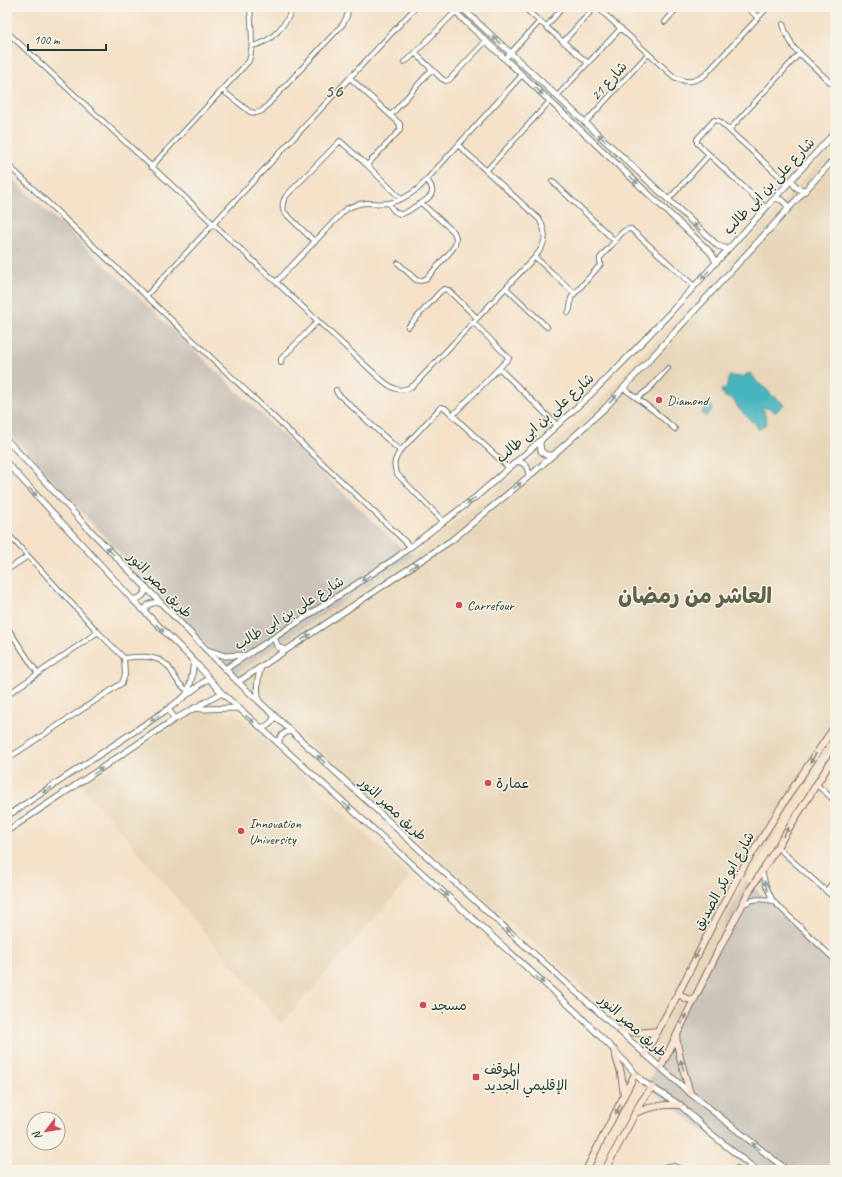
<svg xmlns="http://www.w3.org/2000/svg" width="842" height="1177" viewBox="0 0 842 1177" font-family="Caveat,'Playpen Sans Arabic',sans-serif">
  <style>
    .built { fill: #e7d5b7 }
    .industrial { fill: #cbc3b8 }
    .water { fill: #46b5be; stroke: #327979 }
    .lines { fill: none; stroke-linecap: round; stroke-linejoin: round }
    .minor-casing { stroke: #6a7668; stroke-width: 6 }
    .tertiary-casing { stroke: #6a7668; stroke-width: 7 }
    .secondary-casing { stroke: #6a7668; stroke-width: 8 }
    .minor { stroke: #fff; stroke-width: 4 }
    .tertiary { stroke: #fff; stroke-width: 5 }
    .secondary { stroke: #fee3d2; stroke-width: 6 }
    .oneway { fill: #8f9e9a }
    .oneway2 { fill: #8e9083 }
    .poi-dot { fill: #d1495b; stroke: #f7f3e8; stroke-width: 1.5 }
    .labels { text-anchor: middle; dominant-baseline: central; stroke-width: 3; stroke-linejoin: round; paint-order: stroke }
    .street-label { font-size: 14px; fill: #1f3d34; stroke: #f7f3e8 }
    .poi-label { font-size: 14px; fill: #1f3d34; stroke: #f7f3e8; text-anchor: start }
    .district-label { font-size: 18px; font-weight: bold; letter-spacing: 1px; fill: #5e634c; stroke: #f7f3e8 }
    .town-label { font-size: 22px; font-weight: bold; fill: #5e634c; stroke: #f7f3e8 }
  </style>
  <rect width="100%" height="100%" fill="#f7f3e8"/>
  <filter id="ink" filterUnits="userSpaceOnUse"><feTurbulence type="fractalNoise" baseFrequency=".025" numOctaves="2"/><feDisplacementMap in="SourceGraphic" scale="8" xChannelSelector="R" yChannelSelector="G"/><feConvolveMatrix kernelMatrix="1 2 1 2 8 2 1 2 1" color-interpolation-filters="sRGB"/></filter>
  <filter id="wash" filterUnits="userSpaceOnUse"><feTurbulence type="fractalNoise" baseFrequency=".012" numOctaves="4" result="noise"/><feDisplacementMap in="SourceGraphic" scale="16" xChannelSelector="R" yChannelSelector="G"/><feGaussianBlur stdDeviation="0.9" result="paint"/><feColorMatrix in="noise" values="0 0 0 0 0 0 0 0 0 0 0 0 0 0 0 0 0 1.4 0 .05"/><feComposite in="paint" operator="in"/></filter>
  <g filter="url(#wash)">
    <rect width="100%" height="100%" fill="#f4e1c8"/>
    <path class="built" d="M835,145V741L817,767L746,880L664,1050L626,1026L233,675L414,555L562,437L601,400Z
      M198,709L235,712L411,877L281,1024L82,785Z"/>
    <path class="industrial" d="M7,174L146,304L399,546L414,555L233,675L7,431Z
      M746,880L835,964V1170H751L647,1085Z"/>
    <path class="water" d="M749,373C754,375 754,379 758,383C763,387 769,390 772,396L777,398L778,400L784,404L775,413L773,410L769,408V407L766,409L764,406L762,407L764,411L767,423L760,429H758L755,422H752L739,409L732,398H728L725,397V395L721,392L722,390L726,389L729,377L730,376L742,377Z
      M708,401H709V403L712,407L713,409L705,417L701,413L708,404L707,402Z"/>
  </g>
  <g filter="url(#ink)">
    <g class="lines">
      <defs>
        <path id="minor" d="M523,7L588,63
          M597,7L674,77C686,83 693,83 705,75L768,7
          M747,7L758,18
          M665,22L678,7
          M783,24L786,33L794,48L835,87
          M546,27L563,7
          M7,32L361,361C369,368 386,386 396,389C403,391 408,389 414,385L535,257C546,244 548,234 539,219L458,145
          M563,42L595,7
          M252,46C271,43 286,25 293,7
          M415,53L442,79L446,81L449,80L486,41
          M505,59L540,21
          M404,62L409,59L415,53L455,12
          M350,78L400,124V130L367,165
          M222,90L250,112L256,113L262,111L343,24L347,16L348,7
          M557,96L621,28
          M391,115L432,69
          M585,123L648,54
          M729,130L800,53
          M7,164L411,547
          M151,167L249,61C254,44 251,25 250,7
          M486,171L550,101
          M552,181L615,241L600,258V262
          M668,200L709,155
          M389,203C391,208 394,213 400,214C405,214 410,210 414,207C426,200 440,195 427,180
          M766,208L697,143V139L714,120L719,121L788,184
          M615,241C619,236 624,228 631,229L694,286
          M315,242L284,212C282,206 282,202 286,196L340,141L367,165L401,199
          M535,257L574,293
          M398,263L416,280L421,281L427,278L451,251L455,245L456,238L454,232L421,203
          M276,282L346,209C352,206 359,203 367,203C374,203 381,204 389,203C400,201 410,195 419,188L522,75
          M506,288L547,327
          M146,296L416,7
          M568,313L570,309L571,298L601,264
          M408,327L441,291L444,289L448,290L477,318
          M281,363V359L318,321
          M499,368L557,425
          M623,388L630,393L654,411L675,429
          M336,390L337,393L398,449L401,450L403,448L438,410L441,407L445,408L509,468
          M637,398L649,389L668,368
          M453,415L509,358L473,322
          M401,450C395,458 392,464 397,474L444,522
          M7,533L98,632L124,658L125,675L122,683L119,685L7,759
          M7,570L28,556
          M7,627L38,674
          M124,658C142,656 162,654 172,672C177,681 180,686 189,691
          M7,695L98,632
          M816,784L835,801
          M777,847L835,899
          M762,871L766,886L773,901L835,960
          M826,891L835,880
          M744,904C753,898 762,898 773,901
          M737,1168L739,1170
          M660,1170C667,1164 675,1165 683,1170"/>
        <path id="tertiary" d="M450,7L707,249L711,253L716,262
          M461,7L714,242L718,246L728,249
          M792,180C794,187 798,190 805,190
          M775,198C781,199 787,202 788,209
          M7,440L85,525L238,682L472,898L645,1054L690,1093L787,1170
          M541,440L540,444L541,451L546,455H553
          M517,461C526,463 528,467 529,476
          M7,463L132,599L194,661L222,693L279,744L575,1011L614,1050L642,1081L680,1105L709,1132L756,1170
          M132,599C139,600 146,595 146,587
          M145,612C146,603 152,603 160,602
          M275,637C275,645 279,649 286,650
          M208,650L225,656L243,655
          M225,669L275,637L396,558L477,496L541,440L590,395L625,360L670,313L835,132
          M238,682L452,540L533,473L570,440L605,408L835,158
          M186,695C192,686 192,672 194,661
          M259,701C256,689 257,679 261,667
          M194,708L203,709L238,708
          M168,709L175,719
          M260,727C266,728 270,724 273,720L274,715
          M279,744C278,737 284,732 291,731
          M7,816L168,709L209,678
          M7,831L175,719L222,693"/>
        <path id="secondary" d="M679,992C681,997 688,1001 694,999
          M619,1030L638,1033L658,1031
          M676,1037L680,1058L690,1093
          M614,1050L621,1073L624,1095
          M645,1054L679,992L715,920L741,871L793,788L835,726
          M661,1067L718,951L750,890L835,755
          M635,1113C649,1107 664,1104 680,1105
          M586,1170L635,1074
          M605,1170L641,1102L652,1087"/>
      </defs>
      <use href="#minor" class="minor-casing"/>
      <use href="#tertiary" class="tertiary-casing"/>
      <use href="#secondary" class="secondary-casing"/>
      <use href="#minor" class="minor"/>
      <use href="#tertiary" class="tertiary"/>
      <use href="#secondary" class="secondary"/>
    </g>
    <defs><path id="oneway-solid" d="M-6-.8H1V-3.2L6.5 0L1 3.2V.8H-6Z"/></defs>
    <g class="oneway">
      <use href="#oneway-solid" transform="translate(497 40) rotate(-137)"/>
      <use href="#oneway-solid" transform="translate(539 91) rotate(43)"/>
      <use href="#oneway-solid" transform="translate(602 138) rotate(-137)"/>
      <use href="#oneway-solid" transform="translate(634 180) rotate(43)"/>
      <use href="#oneway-solid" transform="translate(697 227) rotate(-137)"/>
      <use href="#oneway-solid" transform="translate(705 275) rotate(132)"/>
      <use href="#oneway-solid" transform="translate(613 399) rotate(-47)"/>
      <use href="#oneway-solid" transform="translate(517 486) rotate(-40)"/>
      <use href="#oneway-solid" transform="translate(33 492) rotate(47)"/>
      <use href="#oneway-solid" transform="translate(471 501) rotate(142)"/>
      <use href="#oneway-solid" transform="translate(110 551) rotate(-134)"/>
      <use href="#oneway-solid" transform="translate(414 566) rotate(-34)"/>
      <use href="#oneway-solid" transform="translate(366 578) rotate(146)"/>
      <use href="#oneway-solid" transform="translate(160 628) rotate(45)"/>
      <use href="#oneway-solid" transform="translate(306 637) rotate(-33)"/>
      <use href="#oneway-solid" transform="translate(155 718) rotate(146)"/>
      <use href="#oneway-solid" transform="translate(250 719) rotate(41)"/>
      <use href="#oneway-solid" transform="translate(321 759) rotate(-137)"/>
      <use href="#oneway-solid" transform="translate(98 771) rotate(-34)"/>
      <use href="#oneway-solid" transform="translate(47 790) rotate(147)"/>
      <use href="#oneway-solid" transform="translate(347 806) rotate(42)"/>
      <use href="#oneway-solid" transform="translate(766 886) rotate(-108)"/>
      <use href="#oneway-solid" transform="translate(444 893) rotate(42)"/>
      <use href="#oneway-solid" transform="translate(510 932) rotate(-138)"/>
      <use href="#oneway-solid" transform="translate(540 980) rotate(42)"/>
      <use href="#oneway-solid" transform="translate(756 1146) rotate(-141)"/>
    </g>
    <g class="oneway2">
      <use href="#oneway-solid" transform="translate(813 758) rotate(123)"/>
      <use href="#oneway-solid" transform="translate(786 832) rotate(-58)"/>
      <use href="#oneway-solid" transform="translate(697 954) rotate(117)"/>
      <use href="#oneway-solid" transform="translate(684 1019) rotate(-64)"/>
      <use href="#oneway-solid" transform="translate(682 1065) rotate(-107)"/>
      <use href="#oneway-solid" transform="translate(618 1109) rotate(117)"/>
    </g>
  </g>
  <g class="poi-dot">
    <circle cx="659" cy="400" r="4"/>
    <circle cx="459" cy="605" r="4"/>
    <circle cx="488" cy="783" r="4"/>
    <circle cx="241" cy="831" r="4"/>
    <circle cx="423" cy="1005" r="4"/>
    <rect x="472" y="1073" width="8" height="8" rx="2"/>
  </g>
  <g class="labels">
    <g class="street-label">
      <text transform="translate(609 81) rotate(-48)">شارع 21</text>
      <text transform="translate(769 186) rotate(-47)">شارع على بن ابى طالب</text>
      <text transform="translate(545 418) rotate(-42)">شارع على بن ابى طالب</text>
      <text transform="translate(160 585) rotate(46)">طريق مصر النور</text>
      <text transform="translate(289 613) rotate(-32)">شارع على بن ابى طالب</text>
      <text transform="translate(393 809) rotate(43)">طريق مصر النور</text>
      <text transform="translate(724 881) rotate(-61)">شارع ابو بكر الصديق</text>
      <text transform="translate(633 1026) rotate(42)">طريق مصر النور</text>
    </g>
    <g class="poi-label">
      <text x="667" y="400">Diamond</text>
      <text x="467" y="605">Carrefour</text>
      <text x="496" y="783">عمارة</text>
      <text x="249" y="823">Innovation<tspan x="249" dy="16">University</tspan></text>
      <text x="431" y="1005">مسجد</text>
      <text x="484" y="1069">الموقف<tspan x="484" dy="16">الإقليمي الجديد</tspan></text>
    </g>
    <g class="district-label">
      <text x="334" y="91">56</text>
    </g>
    <g class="town-label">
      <text x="695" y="596">العاشر من رمضان</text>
    </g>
  </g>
  <rect width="842" height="1177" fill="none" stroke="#f7f3e8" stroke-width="24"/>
  <g transform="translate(46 1131) rotate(239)"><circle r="19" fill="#f7f3e8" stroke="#a1aaa0"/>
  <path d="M0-3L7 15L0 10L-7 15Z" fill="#d1495b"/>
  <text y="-6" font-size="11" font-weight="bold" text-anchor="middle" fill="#1f3d34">N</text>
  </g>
  <path d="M28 44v6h78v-6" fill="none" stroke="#1f3d34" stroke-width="2"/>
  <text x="34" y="44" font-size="12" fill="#1f3d34" stroke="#f7f3e8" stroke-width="3" paint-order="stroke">100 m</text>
</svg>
